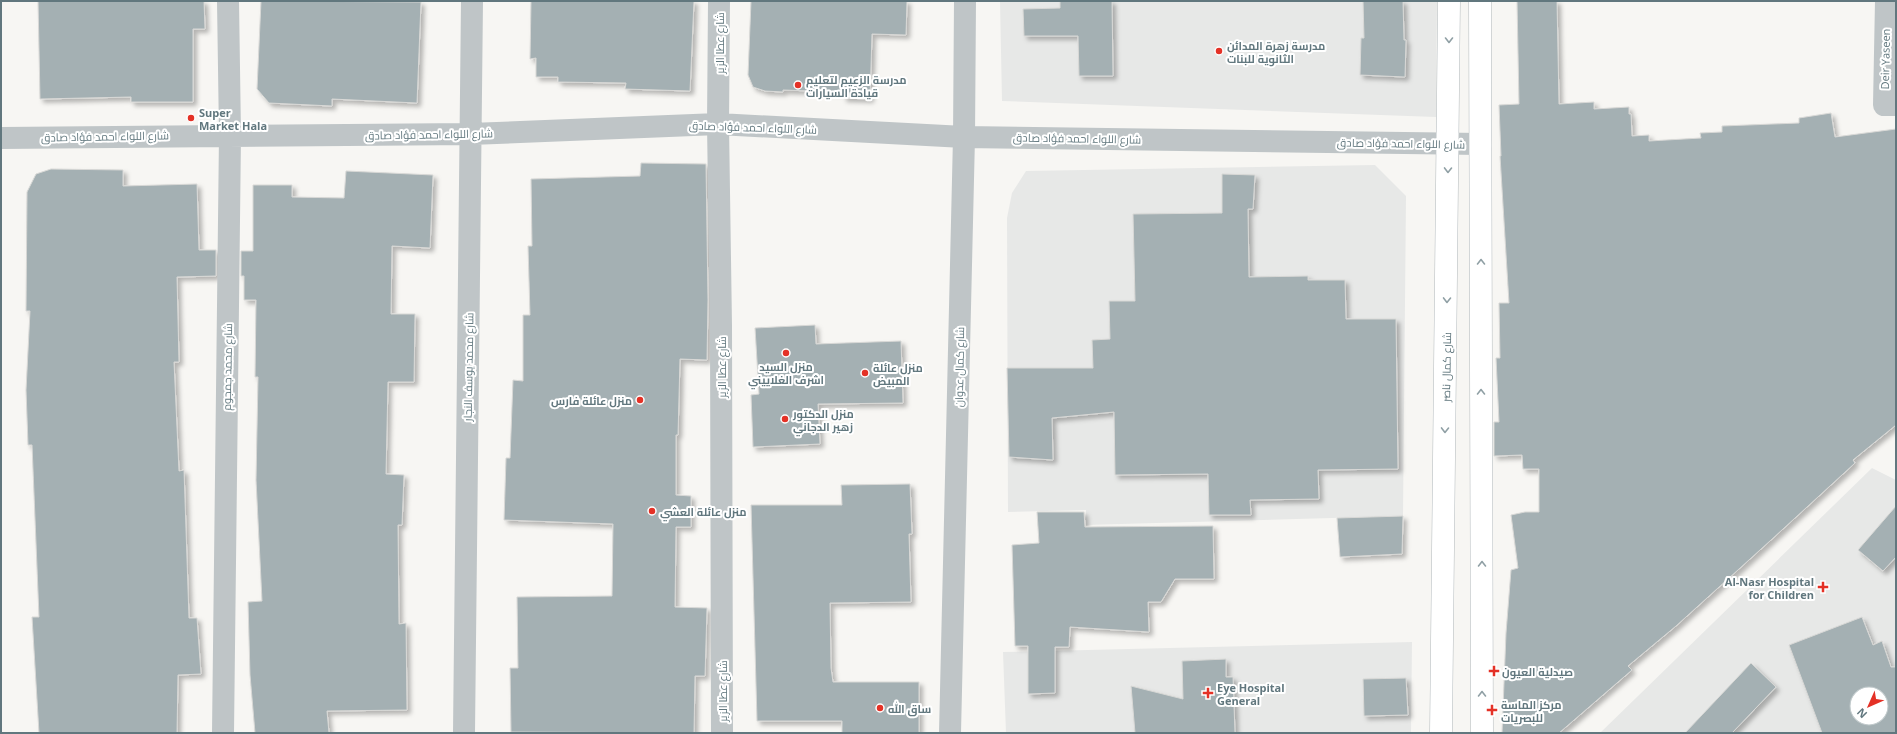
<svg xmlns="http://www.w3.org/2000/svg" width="1897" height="734" viewBox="0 0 1897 734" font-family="'Open Sans',Cairo,sans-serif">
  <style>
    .built { fill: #e7e8e7; fill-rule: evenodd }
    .building { fill: #a4b0b3; stroke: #d8d8d6; fill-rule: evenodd; filter: url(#shadow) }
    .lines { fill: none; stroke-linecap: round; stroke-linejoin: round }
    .secondary-casing { stroke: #b2b9bc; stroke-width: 23 }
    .minor { stroke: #bfc5c7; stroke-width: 22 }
    .secondary { stroke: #fff; stroke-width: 22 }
    .oneway { stroke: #90a0a5 }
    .poi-dot { fill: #e43126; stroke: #fff; stroke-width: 1.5 }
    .labels { text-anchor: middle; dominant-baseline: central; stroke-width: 4; stroke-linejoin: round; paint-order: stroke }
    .street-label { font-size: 11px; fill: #61777e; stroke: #fff }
    .poi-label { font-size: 11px; font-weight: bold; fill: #61777e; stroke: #fff; text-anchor: start }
  </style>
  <defs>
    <filter id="shadow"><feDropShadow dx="3.5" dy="3.5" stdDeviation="2" flood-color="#0004"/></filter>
  </defs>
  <rect width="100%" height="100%" fill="#f7f6f3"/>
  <path class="built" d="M1000,1H1437L1436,117L1002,101Z
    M1375,165L1406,196L1403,516L1086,525V510L1008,512L1007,218L1012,193L1026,171Z
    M1872,468L1896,480V733H1600ZM1857,694H1881V718H1857Z
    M1412,642L1411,733H1006L1003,652Z"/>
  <path class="building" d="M38,1H204L205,29H193V102H131V97L40,99Z
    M261,1L421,2L417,103L332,99V106L269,103L257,89Z
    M531,1H694L690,91L625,89L626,83L558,82V77H536V58L530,59Z
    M751,1H907L906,35L872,34L870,99L843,98L844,92L783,90V92L765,91L753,87L748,75Z
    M1060,1H1112L1113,76H1079L1078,36H1024L1023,9L1060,8Z
    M1363,1H1403L1404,40H1406L1405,77L1360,75L1361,38H1364Z
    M1517,1H1557L1559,104L1594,102V109L1629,107V114H1631L1632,136L1649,135V141L1701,138L1700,133L1722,132V126L1799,123V118L1831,113L1835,137L1896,129V425L1853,460L1855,463L1771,540L1676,626L1628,666L1632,670L1559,733H1502L1506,633L1511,570L1518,568L1511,515L1525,512H1539V469H1523L1522,455L1494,456V422H1499L1496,358H1500L1499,303H1509L1500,156H1501L1499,105L1519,104Z
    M641,163L706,164L708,300L707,360L680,359L678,435H676V495L691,496V527H676L675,607L707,608L705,676H695L694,733L511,732L510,668H518L517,597L612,596L613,524L504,520L506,458H510L513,380L523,381V315H530L528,246H532L531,179L640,176Z
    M51,169L123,170V186L197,184L199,250H216V276L177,277L179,362H174L179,471L184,470L189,618H197L201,674L178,675L177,733H39L32,617H39L32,445H28L26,390L30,311H26L27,192L36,174Z
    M346,171L433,175L430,248L392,246L391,314H415L414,382H388L386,474L404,475L402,525H398L399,624L406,623L407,710L327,711L329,733H255L250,675L248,602L262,601L256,480L258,377H255L256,300H244V276H241V251H253V185H292V197L344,198Z
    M1222,174L1255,175L1253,209H1248L1249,277L1308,276V280H1345L1346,319H1396L1398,469L1318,470L1319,499L1250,500L1251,515H1209L1208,474L1115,475L1114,412L1052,418L1053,460L1009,457L1007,368H1093L1092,340L1110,339L1109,301H1135L1133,214L1222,213Z
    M815,325L816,344L901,341L903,403L818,404L820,444L753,447L751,395L759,394L755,328Z
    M910,484L912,534H909L911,602L830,603L831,668L833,682H919V733H842V721H757L751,505H842L841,485Z
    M1896,506V557L1883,571L1858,550Z
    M1037,512H1084L1085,527L1213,526L1214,579H1175L1161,602H1148L1149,632L1070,627L1069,647H1055V693L1028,694V646H1015L1012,545L1039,543Z
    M1403,516L1402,554L1340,557L1337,518Z
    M1862,617L1873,645L1882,641L1891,667H1896V733H1822L1789,645ZM1857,694H1881V718H1857Z
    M1226,659V677H1233L1235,733H1135L1131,686L1183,699L1182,661Z
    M1751,663L1776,687L1732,733H1685Z
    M1406,678L1408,715L1364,716L1363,679Z"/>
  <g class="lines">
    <defs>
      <path id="secondary" d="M1480,1L1482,733
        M1441,733L1449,1"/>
    </defs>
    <use href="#secondary" class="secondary-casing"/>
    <path class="minor" d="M719,1L718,124L721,326L722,733
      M1886,1L1884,105H1896
      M1,138L470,134L718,124L964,137L1481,144
      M223,733L230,135L228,1
      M464,733L472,1
      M950,733L964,137L965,1"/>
    <use href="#secondary" class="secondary"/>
  </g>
  <defs><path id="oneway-chevron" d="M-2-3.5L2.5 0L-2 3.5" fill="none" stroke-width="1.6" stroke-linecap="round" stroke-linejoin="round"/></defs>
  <g class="oneway">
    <use href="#oneway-chevron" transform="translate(1449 40) rotate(90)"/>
    <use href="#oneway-chevron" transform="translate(1448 170) rotate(91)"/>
    <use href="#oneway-chevron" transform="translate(1481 262) rotate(-90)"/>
    <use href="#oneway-chevron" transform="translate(1447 300) rotate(91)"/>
    <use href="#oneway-chevron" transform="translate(1481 392) rotate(-90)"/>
    <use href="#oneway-chevron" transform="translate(1445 430) rotate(91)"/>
    <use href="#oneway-chevron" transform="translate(1482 564) rotate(-90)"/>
    <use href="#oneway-chevron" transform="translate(1482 694) rotate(-90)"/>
  </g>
  <g class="poi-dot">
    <circle cx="1219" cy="51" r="4"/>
    <circle cx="798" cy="85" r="4"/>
    <circle cx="191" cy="118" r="4"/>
    <circle cx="786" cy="353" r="4"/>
    <circle cx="865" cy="373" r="4"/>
    <circle cx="640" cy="400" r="4"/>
    <circle cx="785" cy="419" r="4"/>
    <circle cx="652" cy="511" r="4"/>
    <path d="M1821 581h4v4h4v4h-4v4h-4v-4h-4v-4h4z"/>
    <path d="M1492 665h4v4h4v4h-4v4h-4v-4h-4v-4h4z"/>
    <path d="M1206 687h4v4h4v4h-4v4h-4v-4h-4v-4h4z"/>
    <circle cx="880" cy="708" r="4"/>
    <path d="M1490 704h4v4h4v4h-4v4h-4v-4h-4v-4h4z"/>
  </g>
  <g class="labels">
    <g class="street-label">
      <text transform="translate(719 43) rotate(-90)">شارع عطا الزير</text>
      <text transform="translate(1885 59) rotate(-89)">Deir Yaseen</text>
      <text transform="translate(753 127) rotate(2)">شارع اللواء احمد فؤاد صادق</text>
      <text transform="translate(429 134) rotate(-1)">شارع اللواء احمد فؤاد صادق</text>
      <text transform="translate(105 136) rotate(-1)">شارع اللواء احمد فؤاد صادق</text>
      <text transform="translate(1077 138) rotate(1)">شارع اللواء احمد فؤاد صادق</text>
      <text transform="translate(1401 143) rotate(1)">شارع اللواء احمد فؤاد صادق</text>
      <text transform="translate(227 367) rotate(-89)">شارع محمد جمجوم</text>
      <text transform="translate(468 367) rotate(-89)">شارع محمد يوسف النجار</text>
      <text transform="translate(721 367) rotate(-90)">شارع عطا الزير</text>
      <text transform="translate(959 367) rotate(-89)">شارع كمال عدوان</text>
      <text transform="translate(1446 367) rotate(-89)">شارع كمال ناصر</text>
      <text transform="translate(722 691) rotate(-90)">شارع عطا الزير</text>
    </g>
    <g class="poi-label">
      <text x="1227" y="45">مدرسة زهرة المدائن<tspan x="1227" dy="13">الثانوية للبنات</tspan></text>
      <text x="806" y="79">مدرسة الزعيم لتعليم<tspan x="806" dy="13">قيادة السيارات</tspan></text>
      <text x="199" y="112">Super<tspan x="199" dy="13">Market Hala</tspan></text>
      <text x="786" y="366" text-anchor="middle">منزل السيد<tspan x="786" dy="13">اشرف الغلاييني</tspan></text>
      <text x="873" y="367">منزل عائلة<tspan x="873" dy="13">المبيض</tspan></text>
      <text x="632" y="400" text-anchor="end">منزل عائلة فارس</text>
      <text x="793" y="413">منزل الدكتور<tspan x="793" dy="13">زهير الدجاني</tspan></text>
      <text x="660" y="511">منزل عائلة العشي</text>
      <text x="1814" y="581" text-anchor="end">Al-Nasr Hospital<tspan x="1814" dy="13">for Children</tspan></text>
      <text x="1502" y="671">صيدلية العيون</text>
      <text x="1217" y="687">Eye Hospital<tspan x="1217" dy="13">General</tspan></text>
      <text x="1501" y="704">مركز الماسة<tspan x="1501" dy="13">للبصريات</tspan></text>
      <text x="888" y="708">ساق الله</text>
    </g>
  </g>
  <rect width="1897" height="734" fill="none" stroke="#61777e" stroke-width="4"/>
  <g transform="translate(1869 706) rotate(225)"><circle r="19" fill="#ffffff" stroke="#c0c9cb"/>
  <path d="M0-3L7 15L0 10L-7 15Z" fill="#e43126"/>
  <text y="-6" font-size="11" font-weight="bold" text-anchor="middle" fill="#61777e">N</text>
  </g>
</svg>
